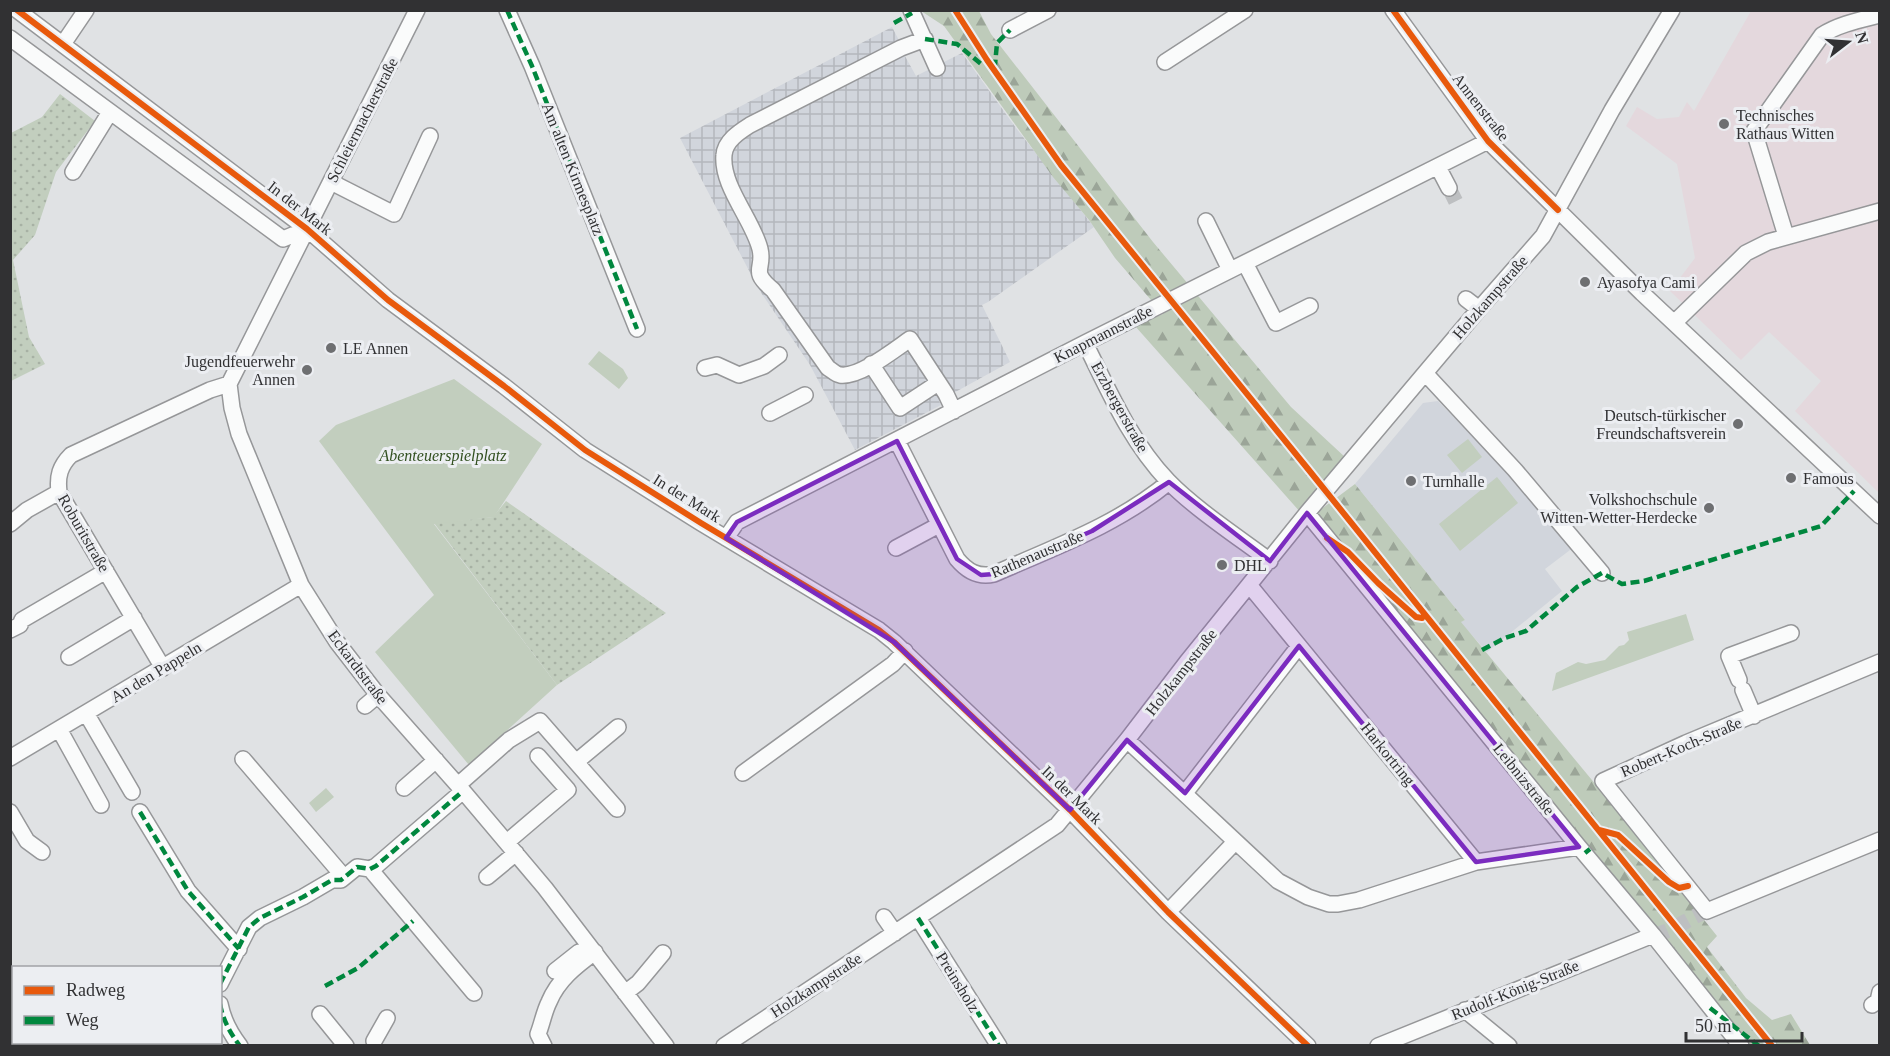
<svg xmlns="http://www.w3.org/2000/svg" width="1890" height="1056" viewBox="0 0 1890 1056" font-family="Georgia,serif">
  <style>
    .commercial { fill: #e4d8dd }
    .industrial { fill: url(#industrial-grid) }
    .built { fill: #d1d5dc }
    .grass { fill: url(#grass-dots) }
    .forest { fill: url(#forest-firs) }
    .park { fill: #c2cebe }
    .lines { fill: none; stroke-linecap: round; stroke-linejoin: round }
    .minor-tunnel { stroke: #bdbfc1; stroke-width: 15; stroke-dasharray: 15 8; stroke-linecap: butt }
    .minor-casing { stroke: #969799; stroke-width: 18 }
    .minor { stroke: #fafbfb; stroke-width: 15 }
    .quiet { stroke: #00873e; stroke-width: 4.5; stroke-dasharray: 9 4.5; stroke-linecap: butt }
    .cycleway-casing { stroke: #eceef2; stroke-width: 10 }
    .cycleway { stroke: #e8590c; stroke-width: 6 }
    .marked { fill: #7b2cbf; fill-opacity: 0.2; stroke: #7b2cbf; stroke-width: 4.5; stroke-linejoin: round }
    .poi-dot { fill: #6e6f71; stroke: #eceef2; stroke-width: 2 }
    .labels { text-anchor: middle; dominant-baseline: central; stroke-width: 6; stroke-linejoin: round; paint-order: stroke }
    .street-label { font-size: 16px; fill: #313133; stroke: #eceef2 }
    .poi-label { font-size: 16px; fill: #313133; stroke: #eceef2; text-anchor: start }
    .park-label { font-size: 16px; font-style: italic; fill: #325020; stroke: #eceef2 }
  </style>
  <defs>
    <pattern id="industrial-grid" width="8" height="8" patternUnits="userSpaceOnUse" patternTransform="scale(1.5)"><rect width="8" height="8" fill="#d1d5dc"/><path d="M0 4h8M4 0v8" fill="none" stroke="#b4b7bd"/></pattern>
    <pattern id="grass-dots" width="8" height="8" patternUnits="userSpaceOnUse" patternTransform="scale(1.5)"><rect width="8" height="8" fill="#c2cebe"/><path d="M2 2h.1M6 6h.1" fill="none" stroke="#a7b1a4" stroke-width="1.8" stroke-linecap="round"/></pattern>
    <pattern id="forest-firs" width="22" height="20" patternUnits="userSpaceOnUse" patternTransform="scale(1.5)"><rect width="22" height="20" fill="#becbba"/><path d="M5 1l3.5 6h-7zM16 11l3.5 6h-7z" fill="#9ba598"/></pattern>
  </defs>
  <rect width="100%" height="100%" fill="#e0e2e4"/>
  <path class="commercial" d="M1751,11H1879V493L1795,411L1821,381L1769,332L1741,360L1670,291L1695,258L1677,164L1626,126L1637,107L1657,119L1679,117L1687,102L1694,111Z"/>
  <path class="industrial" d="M892,27L902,46L900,47L916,76L962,53L1016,128L1094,227L988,302L982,305L1010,362L939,401L941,405L855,450L810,365L758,288L680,138Z"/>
  <path class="built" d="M1438,401L1549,515L1574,547L1545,569L1562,591L1487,652L1460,622L1465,620L1355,484L1423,403Z"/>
  <path class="grass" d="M60,94L95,121L56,172L35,235L13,260L29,337L45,364L11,381V133L42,117Z
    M506,501L666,613L557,685L434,523L493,517Z"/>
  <path class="forest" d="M921,11H979L991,34L1153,242L1291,407L1346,458L1301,513L1135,326L1163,314L1115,258L1089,220L1053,177L944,26Z
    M1355,484L1465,620L1461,622L1606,797L1717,936L1707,947L1746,998L1772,1020L1791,1014L1810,1045H1750L1588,845L1316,513Z"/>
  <path class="park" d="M599,351L623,369L628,378L619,389L588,364Z
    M454,379L542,444L494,517L434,524L557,685L469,765L375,652L434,595L319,441L336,425Z
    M1468,439L1482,457L1462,473L1447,455Z
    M1497,477L1518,503L1460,551L1439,524Z
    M1686,614L1694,640L1552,691L1556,673L1578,662L1586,664L1605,660L1619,646L1624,645L1629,640L1627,632Z
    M326,788L334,797L316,812L309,803Z"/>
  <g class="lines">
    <path class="minor-tunnel" d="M1449,188L1459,208
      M1653,935C1673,932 1688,918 1707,911"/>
    <defs>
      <path id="minor" d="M17,10L307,229L388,300L504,386L585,450L701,523L879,630L894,642L1070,810L1168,912L1308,1046
        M417,10L229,384L232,408L239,434L301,585L337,642L378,695L463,791L545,888L666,1046
        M507,10L532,66L637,329
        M911,10L937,68
        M1393,10L1488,141L1642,293L1880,516
        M1010,30L1048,10
        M10,38L283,239L307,229
        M925,39L901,48L750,125C739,132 725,141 724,155C721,186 753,220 760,249C765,270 749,270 773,290L828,368C832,370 835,374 840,375C859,378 894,350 910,339L946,394L954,411
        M63,44L86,10
        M1165,62L1245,10
        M1438,167L1449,188
        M73,172L110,112
        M331,182L394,214L430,136
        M1206,221L1230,270
        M1786,236L1754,131L1822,35C1839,24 1860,20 1880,15
        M1245,263L1276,323L1310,306
        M1466,299L1479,309
        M1675,322L1746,253L1768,242L1880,211
        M1085,343C1109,391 1130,441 1168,481C1195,509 1238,537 1270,561
        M871,364L900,408L938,383
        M705,368L717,365L739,375L764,366L779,355
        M1425,373L1515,470L1602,573
        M770,413L805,395
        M897,441L957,559C967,571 978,578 994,574C1055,547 1117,525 1169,482
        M1307,513L1579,847L1653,935L1741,1046
        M10,524L27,510L59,492
        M726,538L737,522L1085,343L1488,141
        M896,548L939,525
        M1250,586L1476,862
        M10,630L20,625L22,620L106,571
        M69,657L134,618
        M1880,662L1686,743L1603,781L1707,911L1880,840
        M163,668L59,492C57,476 60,466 71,455L210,390L229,384
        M1739,680L1729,656L1791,633
        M1743,690L1754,716
        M365,706L378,695
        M86,713L132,792
        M59,729L101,805
        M1127,740L1278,881L1308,897L1329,904H1338L1359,900L1476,862L1579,847
        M10,758L301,585
        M243,759L344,877
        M576,762L618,727
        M743,773L893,664L905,651
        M458,785L509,740L540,721L617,809
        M404,788L436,760
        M1185,793L1299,646
        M10,812L27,841L42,852
        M140,812L188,891L239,949
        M507,842L568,790L538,756
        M370,869L474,993
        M487,877L516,853
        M1168,912L1235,842
        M884,917L895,933
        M918,918L999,1046
        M555,971L579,952
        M220,984L249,927L260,918L303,897L332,880H341L357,867L370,869L376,866L463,791
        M625,993L638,983L663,953
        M220,1004C223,1020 230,1033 240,1046
        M1872,1005L1878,1001L1880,992
        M1465,1010L1509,1046
        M320,1014L346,1046
        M10,1038L14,1036
        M374,1041L387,1018
        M118,1046L122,1042
        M544,1046L538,1034C542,1024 544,1012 549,1002C558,980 576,966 595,952
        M724,1046L1057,825L1127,740L1186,663L1307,513L1479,309L1543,236L1612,110L1672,10
        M1378,1046L1653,935"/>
    </defs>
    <use href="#minor" class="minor-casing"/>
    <use href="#minor" class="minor"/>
    <path class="quiet" d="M507,10L532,66L637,329
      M894,23L912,13
      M925,39L957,44L981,64L987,60
      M992,67L995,65L997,43L1010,30
      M1482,650L1505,638L1526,631L1577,587L1602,573L1622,584L1644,581L1821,526L1854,491
      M140,812L188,891L239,949
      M1585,853L1590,849
      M918,918L999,1046
      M220,984L249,927L260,918L303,897L332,880H341L357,867L370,869L376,866L463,791
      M325,986L358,968L413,921
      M220,1004C223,1020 230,1033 240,1046
      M1710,1008L1759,1046
      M118,1046L122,1042"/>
    <defs>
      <path id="cycleway" d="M17,10L307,229L388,300L504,386L585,450L701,523L879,630L894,642L1070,810L1168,912L1308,1046
        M955,10L987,60L1061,165L1308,469L1772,1046
        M1393,10L1488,141L1558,210
        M1327,538L1348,552L1378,583L1416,617L1422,618
        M1599,830L1618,835L1669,882L1679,888L1688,886"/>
    </defs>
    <use href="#cycleway" class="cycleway-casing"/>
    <use href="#cycleway" class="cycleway"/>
  </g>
  <path class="marked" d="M897,441L957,559L981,575L994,574L1092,531L1169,482L1270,561L1307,513L1579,847L1476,862L1299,646L1185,793L1127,740L1070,810L894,642L726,538L737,522Z"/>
  <g class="poi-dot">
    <circle cx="1724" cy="124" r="6"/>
    <circle cx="1585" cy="282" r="6"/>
    <circle cx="331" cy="348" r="6"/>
    <circle cx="307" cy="370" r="6"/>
    <circle cx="1738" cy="424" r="6"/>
    <circle cx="1791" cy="478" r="6"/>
    <circle cx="1411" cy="481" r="6"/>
    <circle cx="1709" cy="508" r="6"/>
    <circle cx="1222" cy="565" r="6"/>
  </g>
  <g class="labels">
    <g class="street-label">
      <text transform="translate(1481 107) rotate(52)">Annenstraße</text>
      <text transform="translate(362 120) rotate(-63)">Schleiermacherstraße</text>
      <text transform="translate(573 169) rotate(68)">Am alten Kirmesplatz</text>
      <text transform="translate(300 208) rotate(38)">In der Mark</text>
      <text transform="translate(1490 297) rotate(-49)">Holzkampstraße</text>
      <text transform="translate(1103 334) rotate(-27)">Knapmannstraße</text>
      <text transform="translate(1120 407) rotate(61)">Erzbergerstraße</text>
      <text transform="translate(687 498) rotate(32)">In der Mark</text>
      <text transform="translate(84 533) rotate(60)">Roburitstraße</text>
      <text transform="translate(1037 554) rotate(-23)">Rathenaustraße</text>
      <text transform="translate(358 667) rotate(53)">Eckardtstraße</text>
      <text transform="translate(156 672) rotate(-31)">An den Pappeln</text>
      <text transform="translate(1181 672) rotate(-52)">Holzkampstraße</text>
      <text transform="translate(1681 747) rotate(-23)">Robert-Koch-Straße</text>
      <text transform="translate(1388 754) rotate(51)">Harkortring</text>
      <text transform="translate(1524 779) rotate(51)">Leibnizstraße</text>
      <text transform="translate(1072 795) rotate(44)">In der Mark</text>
      <text transform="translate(958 982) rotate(58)">Preinsholz</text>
      <text transform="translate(816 985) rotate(-33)">Holzkampstraße</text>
      <text transform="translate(1515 990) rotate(-22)">Rudolf-König-Straße</text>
    </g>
    <g class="poi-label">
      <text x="1736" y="115">Technisches<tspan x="1736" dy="18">Rathaus Witten</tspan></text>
      <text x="1597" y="282">Ayasofya Cami</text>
      <text x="343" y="348">LE Annen</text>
      <text x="295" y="361" text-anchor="end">Jugendfeuerwehr<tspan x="295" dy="18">Annen</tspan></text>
      <text x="1726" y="415" text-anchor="end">Deutsch-türkischer<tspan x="1726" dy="18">Freundschaftsverein</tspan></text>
      <text x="1803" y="478">Famous</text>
      <text x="1423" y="481">Turnhalle</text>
      <text x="1697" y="499" text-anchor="end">Volkshochschule<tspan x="1697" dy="18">Witten-Wetter-Herdecke</tspan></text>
      <text x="1234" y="565">DHL</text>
    </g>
    <g class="park-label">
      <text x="443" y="455">Abenteuerspielplatz</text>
    </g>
  </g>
  <rect width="1890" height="1056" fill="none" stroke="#313133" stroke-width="24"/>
  <rect x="12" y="966" width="210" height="78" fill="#eceef2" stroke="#a1a2a6" stroke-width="1.5"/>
  <rect x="24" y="986" width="30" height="9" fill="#e8590c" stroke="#a1a2a6" stroke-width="1.5"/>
  <text x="66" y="996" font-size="18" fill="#313133">Radweg</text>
  <rect x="24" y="1016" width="30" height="9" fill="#00873e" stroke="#a1a2a6" stroke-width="1.5"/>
  <text x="66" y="1026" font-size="18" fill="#313133">Weg</text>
  <g transform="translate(1848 42) rotate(73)" stroke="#eceef2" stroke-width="4.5" paint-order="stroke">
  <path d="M0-4.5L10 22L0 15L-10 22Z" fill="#313133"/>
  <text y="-9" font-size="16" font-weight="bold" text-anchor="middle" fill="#313133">N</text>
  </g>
  <path d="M1686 1032v9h116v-9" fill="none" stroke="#313133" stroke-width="3"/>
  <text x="1695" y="1032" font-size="18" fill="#313133" stroke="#eceef2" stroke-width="4.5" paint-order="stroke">50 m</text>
</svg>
